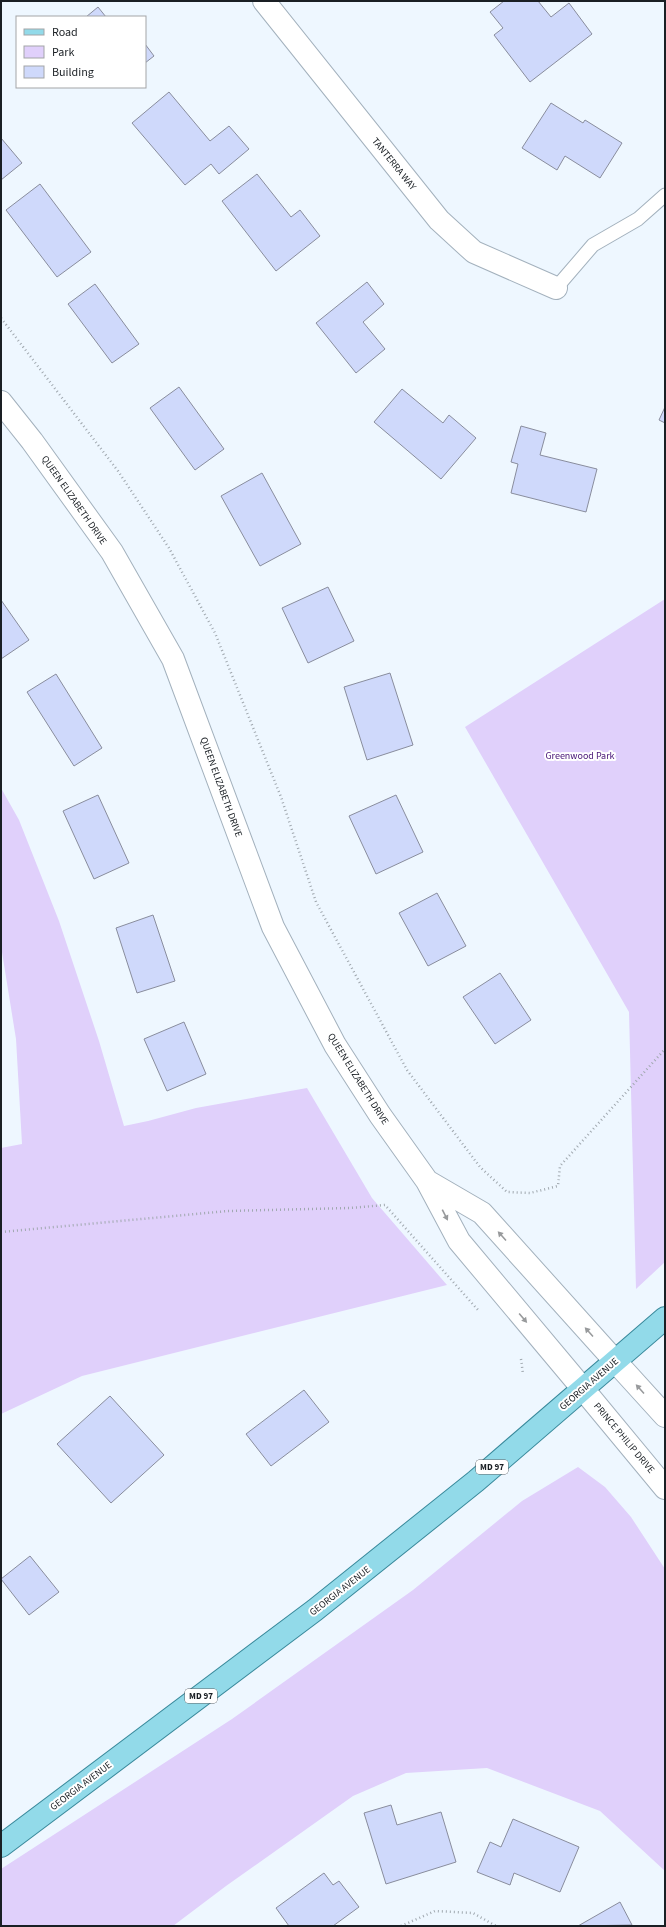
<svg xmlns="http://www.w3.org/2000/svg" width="666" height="1927" viewBox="0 0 666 1927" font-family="'Source Sans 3',sans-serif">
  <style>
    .green { fill: #e0d0fb }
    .building { fill: #cfd9fb; stroke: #898d9d }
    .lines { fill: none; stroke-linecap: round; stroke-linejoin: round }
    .service-casing { stroke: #a3b1bd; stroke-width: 15 }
    .minor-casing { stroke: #a3b1bd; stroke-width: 24 }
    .tertiary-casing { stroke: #a3b1bd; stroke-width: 24 }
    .primary-casing { stroke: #39899b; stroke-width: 24 }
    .path { stroke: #a0a8af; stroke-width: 2.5; stroke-dasharray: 1 3; stroke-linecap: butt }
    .service { stroke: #fff; stroke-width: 13 }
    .minor { stroke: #fff; stroke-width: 22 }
    .tertiary { stroke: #fff; stroke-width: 22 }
    .primary { stroke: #92dae9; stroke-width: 22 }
    .oneway { fill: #989a9c }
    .labels { text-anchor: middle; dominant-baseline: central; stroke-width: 4; stroke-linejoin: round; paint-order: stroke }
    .shield { fill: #fff; stroke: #5f6266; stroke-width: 1 }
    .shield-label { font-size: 9px; font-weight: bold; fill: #1a1f24 }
    .street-label { font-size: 10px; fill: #1a1f24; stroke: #fff }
    .park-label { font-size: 10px; fill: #471476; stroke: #fff }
  </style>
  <rect width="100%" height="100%" fill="#eef7ff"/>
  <path class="green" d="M665,599V1262L636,1289L629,1012L465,727Z
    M1,788L19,820L59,921L99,1041L124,1126L148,1121L196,1108L307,1088L372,1198L447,1285L82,1376L1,1414V1148L22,1144L16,1039L1,946Z
    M578,1467L605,1487L631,1517L665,1569V1871L600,1811L487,1768L406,1773L353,1796L226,1886L173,1926H1V1869L232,1719L413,1590L522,1501Z"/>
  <path class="building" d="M504,1H538L551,17L569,3L592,34L530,82L494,35L503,28L490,12Z
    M98,7L106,17H86Z
    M145,44L154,56L145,63Z
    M169,92L210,141L229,126L249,149L219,174L211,164L185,185L132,123Z
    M551,103L583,123L585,120L622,143L600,178L565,156L557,170L522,148Z
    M1,138L22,163L1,180Z
    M257,174L291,217L300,210L320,236L276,271L222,201Z
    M40,184L91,252L57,277L6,210Z
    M367,282L384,304L363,322L385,349L356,373L316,323Z
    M95,284L139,344L112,363L68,304Z
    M179,387L224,449L195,470L150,408Z
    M402,389L443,423L449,415L476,438L441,479L374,422Z
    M665,407V423L659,420Z
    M521,426L546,433L540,455L597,469L586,512L511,493L518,464L511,462Z
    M262,473L301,544L260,566L221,496Z
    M328,587L354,641L308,663L282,608Z
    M1,600L29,640L1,659Z
    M390,673L413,745L367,760L344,687Z
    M56,674L102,748L74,766L27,692Z
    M98,795L129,863L94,879L63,811Z
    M396,795L423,852L376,874L349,816Z
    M437,893L466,946L428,966L399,913Z
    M153,915L175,981L137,993L116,928Z
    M500,973L531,1020L495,1044L463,997Z
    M184,1022L206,1074L167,1091L144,1039Z
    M304,1390L329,1422L271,1466L246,1434Z
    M110,1396L164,1455L111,1503L57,1444Z
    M30,1556L59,1592L29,1615L1,1579Z
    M391,1805L397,1825L441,1812L456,1862L386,1884L364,1813Z
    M513,1819L579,1847L560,1892L514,1873L510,1885L477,1872L490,1842L501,1847Z
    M324,1873L333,1885L339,1881L359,1907L333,1926H289L276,1908Z
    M620,1902L632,1925L578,1926Z"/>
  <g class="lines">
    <defs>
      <path id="service" d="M556,288L593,245L638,219L665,195"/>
      <path id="minor" d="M264,1L439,220L474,252L556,288
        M1,402L32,441L112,552L173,659L273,927L335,1045L380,1115L427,1181L459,1241L583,1389
        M427,1181L482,1213L615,1361"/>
      <path id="tertiary" d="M615,1361L665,1416
        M583,1389L665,1488"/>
      <path id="primary" d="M1,1846L315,1610L476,1481L665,1318"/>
    </defs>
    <use href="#service" class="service-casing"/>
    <use href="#minor" class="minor-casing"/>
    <use href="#tertiary" class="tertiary-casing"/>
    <use href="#primary" class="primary-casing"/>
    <path class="path" d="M1,318L118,471L169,548L215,633L281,797L316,902L407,1070L480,1167L507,1192L530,1193L558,1186L560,1166L665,1049
      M1,1232L228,1211L350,1208L385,1205L478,1310
      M521,1359L523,1374
      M401,1926L435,1911L473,1913L496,1926"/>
    <use href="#service" class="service"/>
    <use href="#minor" class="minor"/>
    <use href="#tertiary" class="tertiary"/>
    <use href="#primary" class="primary"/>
  </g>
  <defs><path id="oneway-solid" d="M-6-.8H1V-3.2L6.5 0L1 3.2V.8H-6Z"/></defs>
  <g class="oneway">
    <use href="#oneway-solid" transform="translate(445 1215) rotate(63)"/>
    <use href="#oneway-solid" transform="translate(502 1236) rotate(-132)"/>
    <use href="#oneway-solid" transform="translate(523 1318) rotate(50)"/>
    <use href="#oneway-solid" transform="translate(589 1332) rotate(-132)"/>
    <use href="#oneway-solid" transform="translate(640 1389) rotate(-132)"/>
  </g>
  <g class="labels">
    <g class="shield">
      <rect x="476" y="1460" width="32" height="14" rx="3"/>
      <rect x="185" y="1689" width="32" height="14" rx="3"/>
    </g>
    <g class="shield-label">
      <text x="492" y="1467">MD 97</text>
      <text x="201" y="1696">MD 97</text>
    </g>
    <g class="street-label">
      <text transform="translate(394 164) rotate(51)">TANTERRA WAY</text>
      <text transform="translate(74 500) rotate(55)">QUEEN ELIZABETH DRIVE</text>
      <text transform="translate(221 787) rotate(70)">QUEEN ELIZABETH DRIVE</text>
      <text transform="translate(358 1079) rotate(58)">QUEEN ELIZABETH DRIVE</text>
      <text transform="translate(589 1384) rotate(-41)">GEORGIA AVENUE</text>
      <text transform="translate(624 1438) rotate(50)">PRINCE PHILIP DRIVE</text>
      <text transform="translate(340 1591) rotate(-38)">GEORGIA AVENUE</text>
      <text transform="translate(81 1786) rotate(-37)">GEORGIA AVENUE</text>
    </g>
    <g class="park-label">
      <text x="580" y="756">Greenwood Park</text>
    </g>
  </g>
  <rect width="666" height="1927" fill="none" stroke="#1a1f24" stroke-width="4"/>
  <rect x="16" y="16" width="130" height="72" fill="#ffffff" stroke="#a3a5a7"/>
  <rect x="24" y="29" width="20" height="6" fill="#92dae9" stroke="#a3a5a7"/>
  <text x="52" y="36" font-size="12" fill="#1a1f24">Road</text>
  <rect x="24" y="46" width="20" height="12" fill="#e0d0fb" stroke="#a3a5a7"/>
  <text x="52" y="56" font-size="12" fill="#1a1f24">Park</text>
  <rect x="24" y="66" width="20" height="12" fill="#cfd9fb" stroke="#a3a5a7"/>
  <text x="52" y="76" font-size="12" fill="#1a1f24">Building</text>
</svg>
